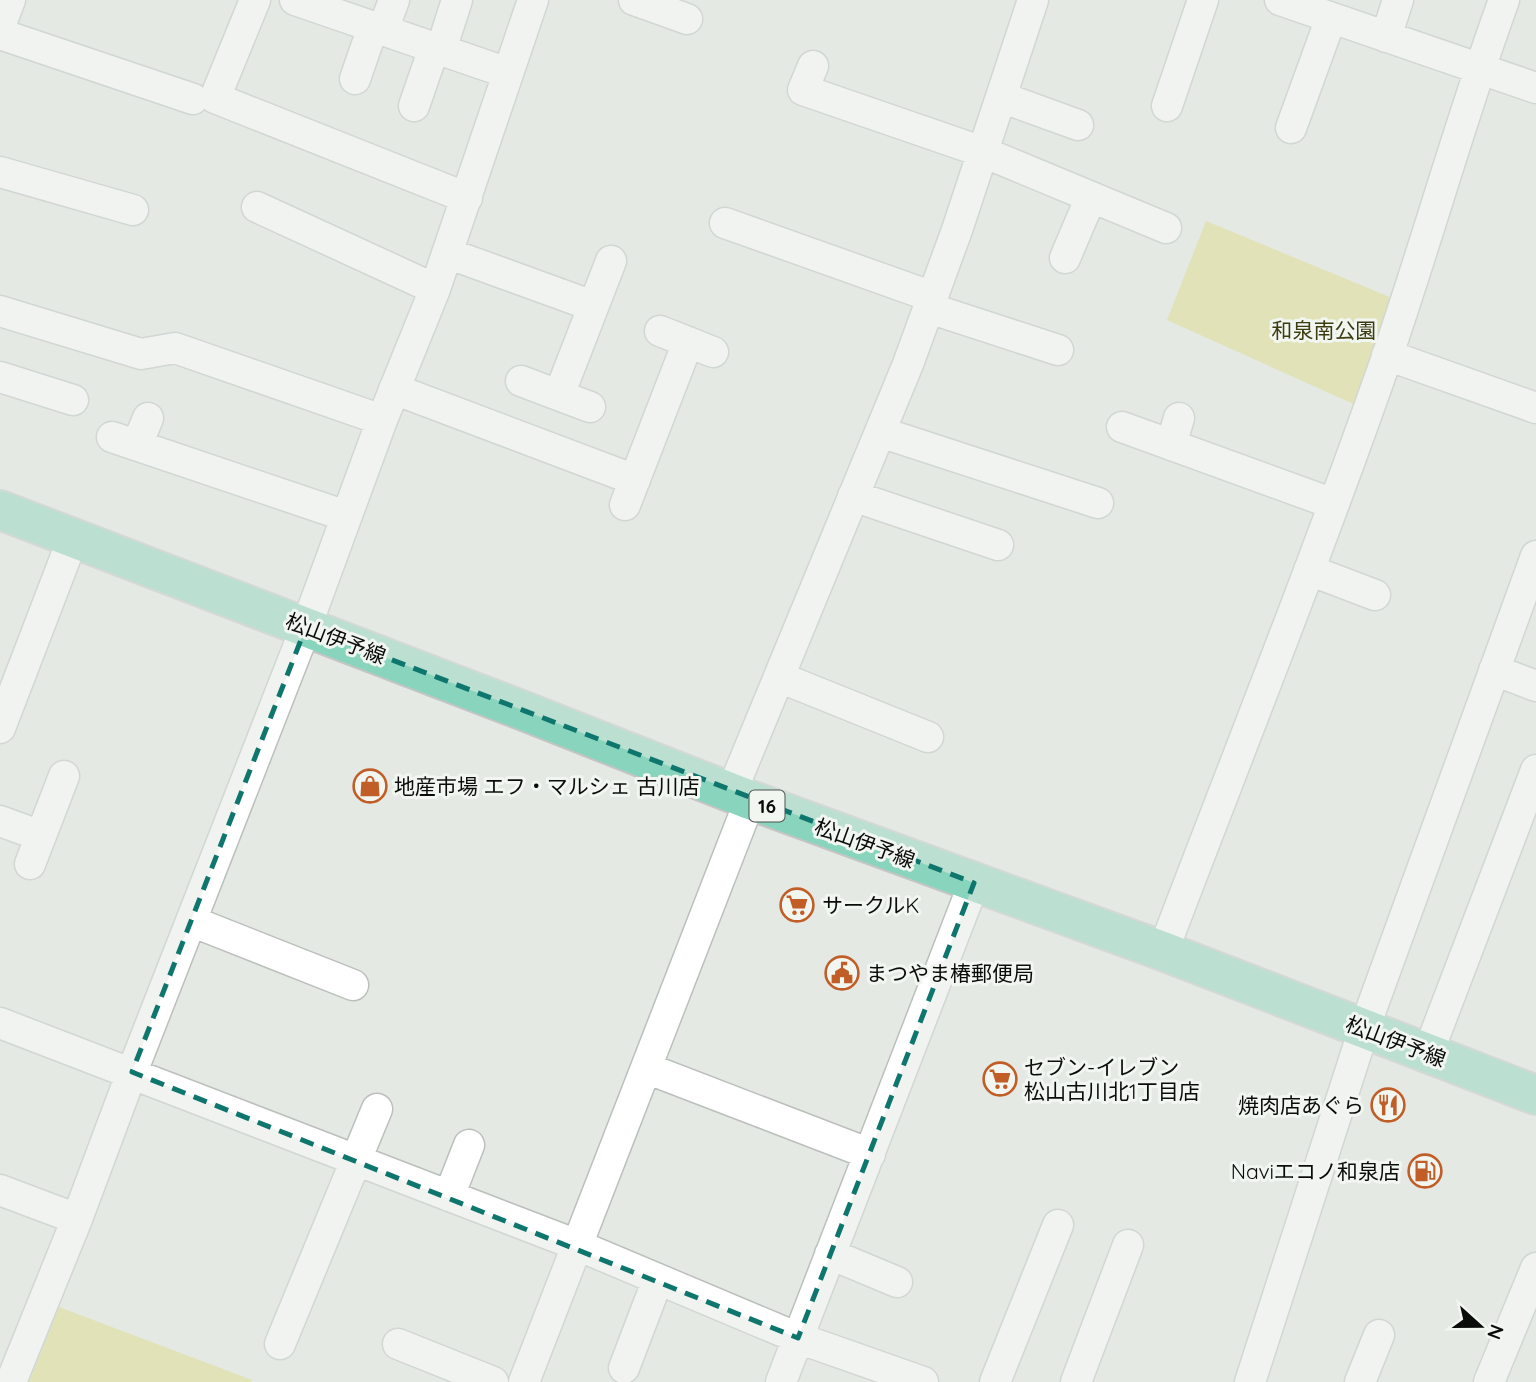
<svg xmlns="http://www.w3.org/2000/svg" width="1536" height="1382" viewBox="0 0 1536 1382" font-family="Quicksand,'Noto Sans JP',sans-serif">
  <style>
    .green { fill: #ddda81 }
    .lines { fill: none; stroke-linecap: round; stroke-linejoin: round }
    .minor-casing { stroke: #bbc0bc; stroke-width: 33 }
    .major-casing { stroke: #c4c5c4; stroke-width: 42 }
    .minor { stroke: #fff; stroke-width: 30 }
    .major { stroke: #89d4bd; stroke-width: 38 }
    .marked { fill: none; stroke: #0f766e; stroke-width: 5; stroke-dasharray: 14 9; stroke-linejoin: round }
    .labels { text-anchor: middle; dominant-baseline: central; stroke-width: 6; stroke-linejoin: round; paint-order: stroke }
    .shield { fill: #f1f6f1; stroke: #4f524f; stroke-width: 2 }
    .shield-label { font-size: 19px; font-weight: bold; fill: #0a0c0a }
    .park-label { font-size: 21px; fill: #3d3b10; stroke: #f1f6f1 }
    .street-label { font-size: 21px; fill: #0a0c0a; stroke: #f1f6f1 }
    .poi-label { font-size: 21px; fill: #0a0c0a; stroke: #f1f6f1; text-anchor: start }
  </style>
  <rect width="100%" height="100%" fill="#e4e9e4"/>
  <path class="green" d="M1206,221L1397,300L1358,406L1167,320Z
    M59,1307L252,1380L251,1382H29Z"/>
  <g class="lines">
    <defs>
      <path id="minor" d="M255,0L215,98L467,198
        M295,0L508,73
        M634,0L687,19
        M1280,0L1536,88
        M0,26L10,0
        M383,30L394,0
        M0,34L193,99
        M1386,37L1398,0
        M441,50L457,0
        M813,66L803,90L983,152L1166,228
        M355,79L373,27
        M1001,97L1078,125
        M414,106L434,48
        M1167,106L1203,0
        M1291,128L1331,18
        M0,172L133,210
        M257,207L435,289
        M725,223L933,297
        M447,253L593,306
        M1065,258L1091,197
        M929,308L1058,350
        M0,311L141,354L175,348L382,420
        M660,331L713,352
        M1387,355L1536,408
        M0,377L73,400
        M521,381L590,407
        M394,389L635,480
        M559,395L611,261
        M1122,427L1334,504
        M880,432L1098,503
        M112,437L346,516
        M137,445L148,418
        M1171,445L1179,418
        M853,496L998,545
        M625,505L688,342
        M1309,570L1375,595
        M1494,670L1536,686
        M779,677L928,737
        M0,728L73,538
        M731,793L908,364L957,230L1033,0
        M0,821L41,836
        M30,864L64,776
        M191,921L353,985
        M1163,951C1238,754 1317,557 1387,357C1428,238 1461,118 1504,0
        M0,1023L577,1245L798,1338L923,1382
        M1428,1053L1536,770
        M646,1068L870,1154
        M0,1190L77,1219
        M449,1196L469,1145
        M830,1254L897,1282
        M280,1344L377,1109
        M398,1344L493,1382
        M624,1368L658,1279
        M11,1382L77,1219L132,1072L306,627L382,420L435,289L533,0
        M524,1382L750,800
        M781,1382L974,883
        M995,1382L1058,1225
        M1076,1382L1128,1245
        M1250,1382L1364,1029L1536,556
        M1360,1382L1379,1335
        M1489,1382L1536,1268"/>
      <path id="major" d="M0,510L524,711L750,800L1163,951L1536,1095"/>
    </defs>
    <use href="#minor" class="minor-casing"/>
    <use href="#major" class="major-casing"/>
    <use href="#minor" class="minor"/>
    <use href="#major" class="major"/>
  </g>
  <path d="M0 0H1536V1382H0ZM306,627L974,883L798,1338L132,1072Z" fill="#e4e9e4" fill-opacity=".55" fill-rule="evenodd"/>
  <path class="marked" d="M306,627L974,883L798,1338L132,1072Z"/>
  <defs>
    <symbol id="shop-ring" viewBox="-11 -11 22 22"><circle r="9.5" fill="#f1f6f1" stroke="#c15d27" stroke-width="1.5"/><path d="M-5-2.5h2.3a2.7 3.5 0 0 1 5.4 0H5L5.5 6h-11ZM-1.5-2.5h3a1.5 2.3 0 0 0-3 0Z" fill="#c15d27"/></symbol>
    <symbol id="supermarket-ring" viewBox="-11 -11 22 22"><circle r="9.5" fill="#f1f6f1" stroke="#c15d27" stroke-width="1.5"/><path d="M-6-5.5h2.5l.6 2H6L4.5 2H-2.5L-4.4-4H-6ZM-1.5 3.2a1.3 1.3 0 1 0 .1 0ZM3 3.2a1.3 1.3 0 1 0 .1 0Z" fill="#c15d27"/></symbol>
    <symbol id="civic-ring" viewBox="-11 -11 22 22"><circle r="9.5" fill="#f1f6f1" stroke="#c15d27" stroke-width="1.5"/><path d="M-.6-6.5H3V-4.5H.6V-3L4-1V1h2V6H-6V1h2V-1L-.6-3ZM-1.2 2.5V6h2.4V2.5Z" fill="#c15d27"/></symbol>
    <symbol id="restaurant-ring" viewBox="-11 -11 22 22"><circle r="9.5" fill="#f1f6f1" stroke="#c15d27" stroke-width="1.5"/><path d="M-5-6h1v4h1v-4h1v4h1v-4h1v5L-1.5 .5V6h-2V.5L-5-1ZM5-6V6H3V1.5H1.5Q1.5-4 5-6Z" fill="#c15d27"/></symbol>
    <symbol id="fuel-ring" viewBox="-11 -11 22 22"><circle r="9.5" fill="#f1f6f1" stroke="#c15d27" stroke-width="1.5"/><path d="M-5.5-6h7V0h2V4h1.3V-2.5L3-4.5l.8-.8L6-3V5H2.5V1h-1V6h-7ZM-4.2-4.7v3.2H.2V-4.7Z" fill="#c15d27"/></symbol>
  </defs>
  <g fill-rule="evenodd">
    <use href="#shop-ring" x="351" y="767" width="38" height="38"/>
    <use href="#supermarket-ring" x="778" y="886" width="38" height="38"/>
    <use href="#civic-ring" x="823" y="954" width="38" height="38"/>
    <use href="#supermarket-ring" x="981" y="1060" width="38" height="38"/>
    <use href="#restaurant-ring" x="1369" y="1086" width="38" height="38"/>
    <use href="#fuel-ring" x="1406" y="1152" width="38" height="38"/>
  </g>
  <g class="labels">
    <rect class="shield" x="749.5" y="790.5" width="35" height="31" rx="5"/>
    <g class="shield-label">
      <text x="767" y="806">16</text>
    </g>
    <g class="park-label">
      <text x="1324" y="330">和泉南公園</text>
    </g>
    <g class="street-label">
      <text transform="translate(336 638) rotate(21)">松山伊予線</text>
      <text transform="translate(865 843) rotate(20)">松山伊予線</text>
      <text transform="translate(1396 1041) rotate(21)">松山伊予線</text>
    </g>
    <g class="poi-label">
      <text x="394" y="786">地産市場 エフ・マルシェ 古川店</text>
      <text x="822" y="905">サークルK</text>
      <text x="866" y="973">まつやま椿郵便局</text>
      <text x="1024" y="1067">セブン-イレブン<tspan x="1024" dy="24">松山古川北1丁目店</tspan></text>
      <text x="1364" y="1105" text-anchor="end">焼肉店あぐら</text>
      <text x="1400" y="1171" text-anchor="end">Naviエコノ和泉店</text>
    </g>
  </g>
  <g transform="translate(1480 1326) rotate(111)" stroke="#f1f6f1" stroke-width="5" paint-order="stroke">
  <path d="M0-5L12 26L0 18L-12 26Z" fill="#0a0c0a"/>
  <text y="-10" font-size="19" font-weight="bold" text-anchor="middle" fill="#0a0c0a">N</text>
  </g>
</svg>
